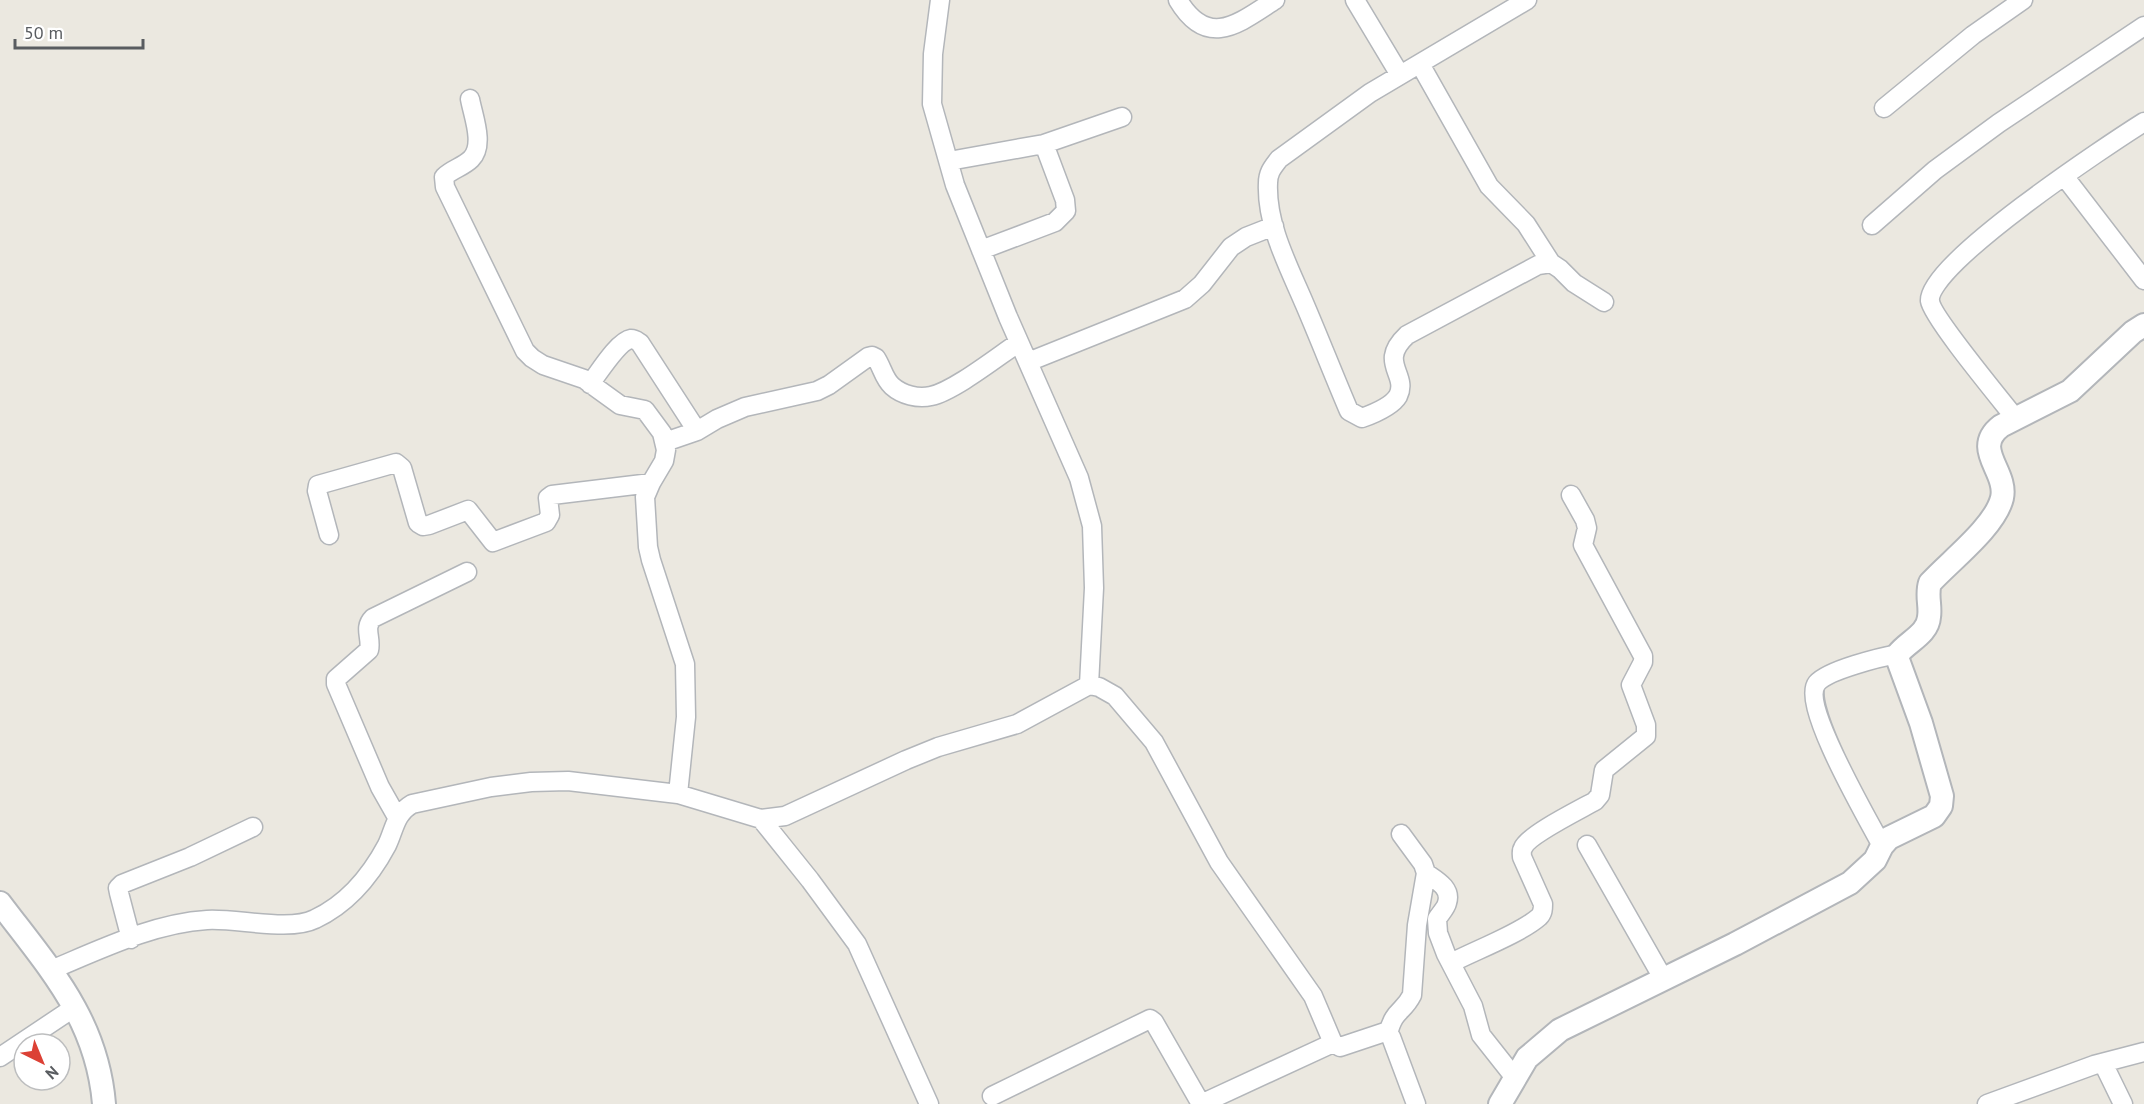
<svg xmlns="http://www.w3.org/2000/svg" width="2144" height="1104" viewBox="0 0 2144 1104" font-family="'PT Sans',sans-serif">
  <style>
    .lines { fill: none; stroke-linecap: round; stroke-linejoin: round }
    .minor-casing { stroke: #b3b6ba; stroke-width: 21 }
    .tertiary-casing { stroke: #b3b6ba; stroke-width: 26 }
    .minor { stroke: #fff; stroke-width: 18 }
    .tertiary { stroke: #fff; stroke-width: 22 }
  </style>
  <rect width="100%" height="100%" fill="#ebe8e0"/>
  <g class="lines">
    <defs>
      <path id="minor" d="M940,0L933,54L932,104L955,185L1008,317L1079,478L1092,526L1094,588L1089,685
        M1178,0C1208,50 1239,23 1275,0
        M1355,0L1400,75
        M1527,0L1370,93L1279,159C1273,167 1268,172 1268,183C1266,225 1289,267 1305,305C1320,340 1334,376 1349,411L1362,418C1373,414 1392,406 1398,396C1409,374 1377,363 1407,335L1538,265L1551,263L1560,269L1574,283L1604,302
        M1420,64L1489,186L1526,224L1551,263
        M470,99C473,116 485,145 471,159C463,167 452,169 444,177L445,187L525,351L532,358L543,365L584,379L620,405L645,410L662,433L666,450L664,461L651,483L645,497L648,547L651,560L685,664L686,717L678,794
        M1884,108L1973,35L2023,0
        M949,161L1044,144L1122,117
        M2064,176L2144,280
        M1872,225L1935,170L1999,123L2144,26
        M981,250L1055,222L1066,211L1065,200L1044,144
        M1028,362L1185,299L1202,284L1231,247L1246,237L1274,226
        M590,384C598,374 618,341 631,339C635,339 637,341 640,343L697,431
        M2016,419C2002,401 1932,317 1930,301C1926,265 2109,144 2144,122
        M665,442L697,431L717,419L745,407L817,391L829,385L868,357L872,356L876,358C882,367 884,379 892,386C902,395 918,399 931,396C954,391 997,357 1018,343
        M329,535L317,491L318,485L396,463L402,468L418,523L423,526L429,525L468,510L493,542L546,522L550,515L548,498L552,495L651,483
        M397,817L380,787L336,684V679L369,650C372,638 363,628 373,618L467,572
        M761,819L810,880L857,944L929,1104
        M1587,845L1664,980
        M1882,846C1869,821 1800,704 1817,683C1828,670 1881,657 1898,654
        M1426,873C1436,880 1452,888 1447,903C1446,908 1440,914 1437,919L1438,933L1446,954L1473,1006L1481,1035L1515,1078
        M131,939L119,893L118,888L122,884L190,857L253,827
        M1451,963C1474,951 1521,933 1539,917C1543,913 1543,909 1543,904L1522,857C1522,854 1521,851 1523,848C1528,835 1581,809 1595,801L1600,795L1604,770L1646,736V725L1631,685L1643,662V656L1583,545L1587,528L1585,520L1571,495
        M51,970C99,950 154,923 207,920C237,918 289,932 315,919C347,904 371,875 387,845C395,828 395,814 412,804L491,787L531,782L568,781L678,794L761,819L785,816L906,760L938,747L1017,724L1089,685L1099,687L1115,696L1154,742L1219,862L1313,996L1333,1043L1340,1047L1385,1032L1391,1037L1416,1104
        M1388,1034C1394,1009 1403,1013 1412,995L1417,925L1426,873L1423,864L1401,834
        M0,1057L75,1007
        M2103,1063L2123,1104
        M992,1096L1150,1019L1154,1022L1201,1104L1333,1043
        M1987,1104L2094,1065L2144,1052"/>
      <path id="tertiary" d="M0,903C49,968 97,1019 104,1104
        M1500,1104L1527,1058L1560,1030L1735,944L1850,883L1875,860L1882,846L1889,838L1934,816L1941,806L1942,796L1921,723L1898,660V654C1907,642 1928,634 1929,617C1931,606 1926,595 1930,583C1950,561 1995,527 2002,498C2008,471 1971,449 2001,426L2070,391L2133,332L2144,325"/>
    </defs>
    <use href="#minor" class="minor-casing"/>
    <use href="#tertiary" class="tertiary-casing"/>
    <use href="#minor" class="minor"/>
    <use href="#tertiary" class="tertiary"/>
  </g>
  <g transform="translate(42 1062) rotate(137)"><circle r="28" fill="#ffffff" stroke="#bdbebf" stroke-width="1.5"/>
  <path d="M0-4.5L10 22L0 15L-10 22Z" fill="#dc4135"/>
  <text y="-9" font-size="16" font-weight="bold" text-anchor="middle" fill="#595c60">N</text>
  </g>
  <path d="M15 39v9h128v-9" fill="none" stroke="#595c60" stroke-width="3"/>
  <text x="24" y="39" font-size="18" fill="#595c60" stroke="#ffffff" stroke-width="4.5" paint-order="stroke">50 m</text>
</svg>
